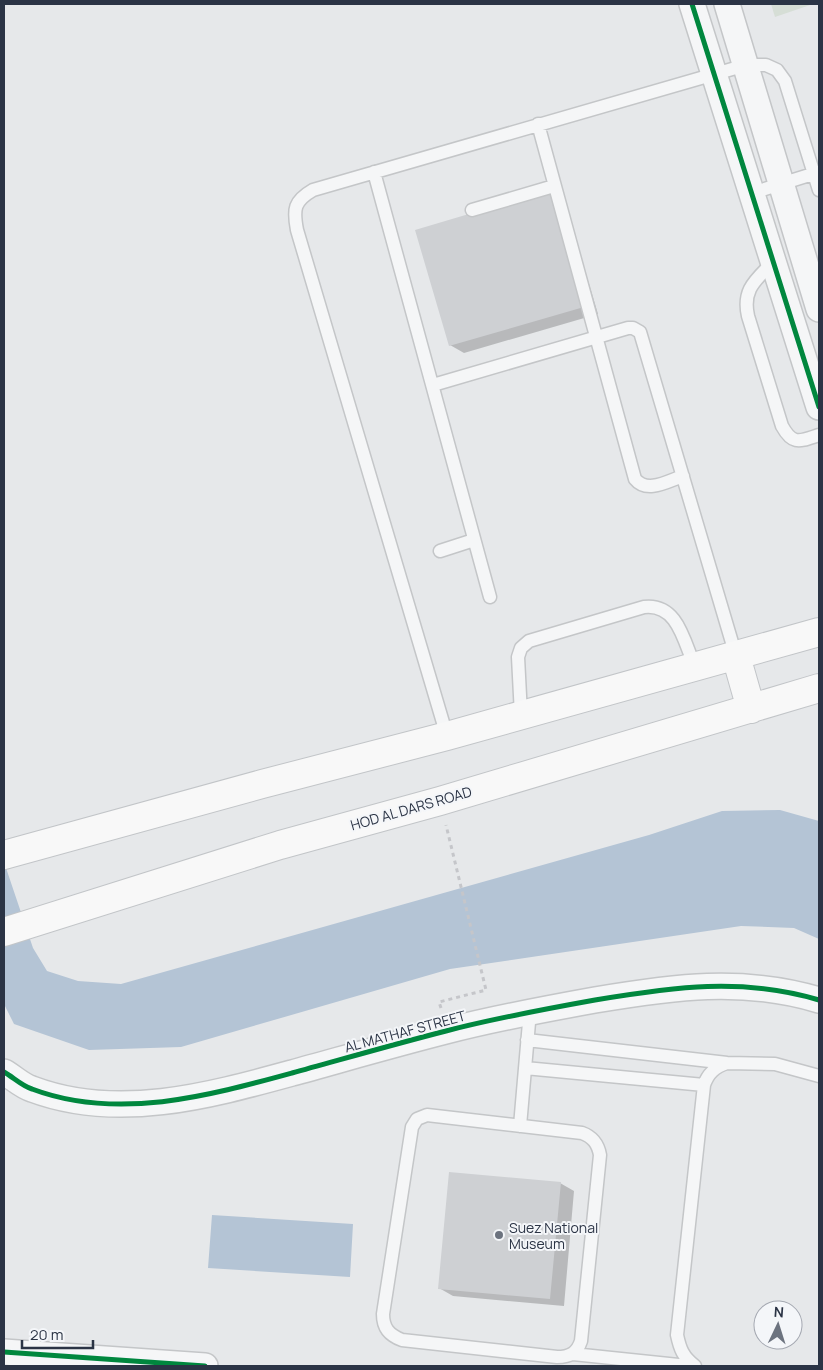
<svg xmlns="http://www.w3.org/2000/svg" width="823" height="1370" viewBox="0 0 823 1370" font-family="Manrope,sans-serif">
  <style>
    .green { fill: #d6ded6 }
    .water { fill: #b4c4d5 }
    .shadow { fill: #0003 }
    .building { fill: #ced0d3 }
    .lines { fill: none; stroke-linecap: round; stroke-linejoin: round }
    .lane-casing { stroke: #c4c6c8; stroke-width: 15 }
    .street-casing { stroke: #c4c6c8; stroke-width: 28 }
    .primary-casing { stroke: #c2c5c8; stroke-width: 30 }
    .path { stroke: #c5c6ca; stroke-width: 3; stroke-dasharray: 4 4; stroke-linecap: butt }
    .lane { stroke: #f5f6f7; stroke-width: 12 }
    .street { stroke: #f5f6f7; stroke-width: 25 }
    .primary { stroke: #f8f8f8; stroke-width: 28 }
    .cycleway-casing { stroke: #f4f6f9; stroke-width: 8 }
    .cycleway { stroke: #00873e; stroke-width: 5 }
    .poi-dot { fill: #6c737f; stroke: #f4f6f9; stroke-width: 2 }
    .labels { text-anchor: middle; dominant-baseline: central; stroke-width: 4; stroke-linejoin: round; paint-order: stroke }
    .street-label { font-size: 14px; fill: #2b3445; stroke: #f4f6f9 }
    .poi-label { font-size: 14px; fill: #2b3445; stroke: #f4f6f9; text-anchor: start }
  </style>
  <rect width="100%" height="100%" fill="#e6e8ea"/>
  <path class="green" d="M771,4H813L775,17Z"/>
  <path class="water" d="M780,810L819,821V939L794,928L741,926L450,969L181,1047L89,1050L14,1024L4,1004V862L33,948L47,971L78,981L121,984L649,835L722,811Z
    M212,1215L353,1224L350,1277L208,1268Z"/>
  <path class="shadow" d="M564,200L598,314L464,353L450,345Z
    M560,1183L574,1191L564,1306L453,1296L439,1288Z"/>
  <path class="building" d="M550,190L584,307L449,346L415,230Z
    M449,1172L561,1182L550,1299L438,1289Z"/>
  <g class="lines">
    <defs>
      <path id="lane" d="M538,124L635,479C647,494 668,481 683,476
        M374,172L490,597
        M752,193L819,172
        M472,210L554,186
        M773,262C756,280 742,289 748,316L782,426C793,446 800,441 819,435
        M433,385L628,328H633L640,332L736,656
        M440,551L474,540
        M521,715L518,657L521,648L529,641L644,607C678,603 684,642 695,667
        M447,736L297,230C293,209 294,201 313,190L746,65H766L777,70L785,81L819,190
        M527,1040L727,1063L775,1064L819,1076
        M525,1068L704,1085
        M427,1115L582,1133C593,1137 598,1144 600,1155L581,1341C577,1353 570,1357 557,1357L402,1340C389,1335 383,1328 383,1314L412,1127L417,1119Z
        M520,1126L530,1011
        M573,1354L688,1366
        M695,1366C683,1357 680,1349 677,1335L704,1085C708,1073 715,1067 727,1063"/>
      <path id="street" d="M692,4L819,407
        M727,4L819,309
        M4,1072C13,1077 22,1086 32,1089C117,1121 208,1096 292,1073C343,1059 395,1044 446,1031C495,1018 545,1009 595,1000C673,987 742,977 819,1000
        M4,1352L205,1366"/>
      <path id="primary" d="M736,656L751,709
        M4,855L262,784L447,736L819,632
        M4,932L280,845L440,801L819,688"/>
    </defs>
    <use href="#lane" class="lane-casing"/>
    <use href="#street" class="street-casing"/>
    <use href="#primary" class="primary-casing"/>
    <path class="path" d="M441,1008L439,1002L486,990L446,825"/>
    <use href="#lane" class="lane"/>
    <use href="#street" class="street"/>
    <use href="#primary" class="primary"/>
    <defs>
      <path id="cycleway" d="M692,4L819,407
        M4,1072C13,1077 22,1086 32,1089C117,1121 208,1096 292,1073C343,1059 395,1044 446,1031C495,1018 545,1009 595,1000C673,987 742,977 819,1000
        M4,1352L205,1366"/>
    </defs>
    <use href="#cycleway" class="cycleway-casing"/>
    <use href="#cycleway" class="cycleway"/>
  </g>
  <circle class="poi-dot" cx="499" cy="1235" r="5"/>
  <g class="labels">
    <g class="street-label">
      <text transform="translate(411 808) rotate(-16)">HOD AL DARS ROAD</text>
      <text transform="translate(405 1031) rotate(-15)">AL MATHAF STREET</text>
    </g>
    <g class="poi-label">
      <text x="509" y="1227">Suez National<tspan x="509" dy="16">Museum</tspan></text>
    </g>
  </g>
  <rect width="823" height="1370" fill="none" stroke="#2b3445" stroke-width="10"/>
  <g transform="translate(778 1325) rotate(4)"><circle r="24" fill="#f4f6f9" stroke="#a4a8b1"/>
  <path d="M0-4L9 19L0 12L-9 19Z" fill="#6c737f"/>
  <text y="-8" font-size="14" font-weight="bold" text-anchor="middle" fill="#2b3445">N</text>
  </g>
  <path d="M22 1340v8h71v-8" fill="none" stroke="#2b3445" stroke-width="2.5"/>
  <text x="30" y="1340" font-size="15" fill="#2b3445" stroke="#f4f6f9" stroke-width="4" paint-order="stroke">20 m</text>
</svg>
